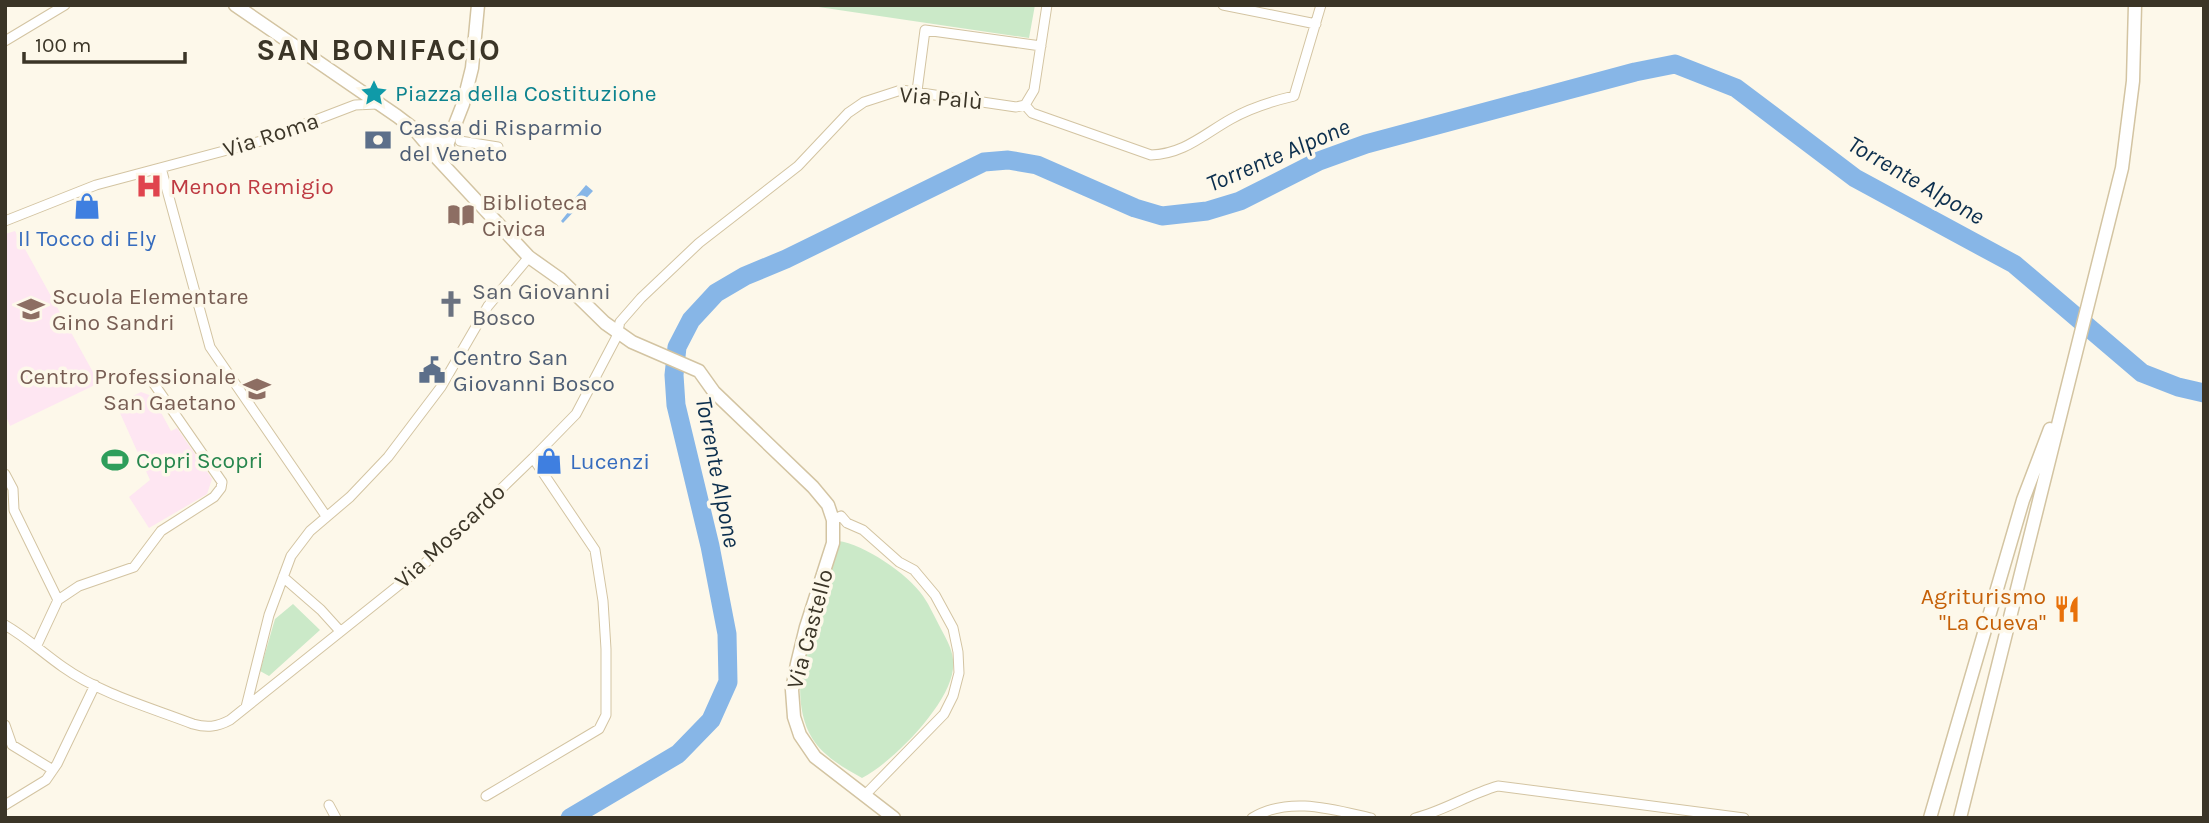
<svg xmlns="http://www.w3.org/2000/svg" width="2209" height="823" viewBox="0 0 2209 823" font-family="Karla,sans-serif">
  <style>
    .education { fill: #fee6f2 }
    .green { fill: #cbe9c8 }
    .water { fill: #87b6e7 }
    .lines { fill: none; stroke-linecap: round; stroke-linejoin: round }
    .river { stroke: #87b6e7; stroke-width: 19 }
    .street-casing { stroke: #d3c4a2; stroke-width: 11 }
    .secondary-casing { stroke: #d3c4a2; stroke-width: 15 }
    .street { stroke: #fff; stroke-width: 9 }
    .secondary { stroke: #fff; stroke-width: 12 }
    .labels { text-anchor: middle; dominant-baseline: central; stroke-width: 7; stroke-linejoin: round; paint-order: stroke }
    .culture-label { font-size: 23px; fill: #0d838f; stroke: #fdf8ea; text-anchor: start }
    .street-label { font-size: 23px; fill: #3b3527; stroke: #fdf8ea }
    .service-label { font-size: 23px; fill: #4e5e75; stroke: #fdf8ea; text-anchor: start }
    .health-label { font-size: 23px; fill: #be3a42; stroke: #fdf8ea; text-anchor: start }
    .education-label { font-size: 23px; fill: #785e54; stroke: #fdf8ea; text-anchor: start }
    .shop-label { font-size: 23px; fill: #366cbe; stroke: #fdf8ea }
    .worship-label { font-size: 23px; fill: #5b616d; stroke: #fdf8ea; text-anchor: start }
    .leisure-label { font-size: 23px; fill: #27864d; stroke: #fdf8ea; text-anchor: start }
    .food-label { font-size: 23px; fill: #c56008; stroke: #fdf8ea; text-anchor: end }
    .water-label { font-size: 24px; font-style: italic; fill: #0b2e4d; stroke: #fdf8ea }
    .district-label { font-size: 30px; font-weight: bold; letter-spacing: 2px; fill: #3b3527; stroke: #fdf8ea }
  </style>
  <rect width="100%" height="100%" fill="#fdf8ea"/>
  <path class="education" d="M15,231L99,383L10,426L5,414V234Z
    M141,392L152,396L171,431L177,428L212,479L207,494L149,528L129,497L150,480L116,404Z"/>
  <path class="green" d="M805,5H1035L1029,38Z
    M838,541C864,544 908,574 923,596C930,606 935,618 941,629C948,642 955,654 953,669C949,705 893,762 862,778C844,768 823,756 812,738C780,685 821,596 838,541Z
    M293,604L320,630L269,676L260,671L275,619Z"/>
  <path class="water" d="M586,185L593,191L563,223L561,221L573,206L570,204Z"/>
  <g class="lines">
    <path class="river" d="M570,818L678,754L711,720L728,682L727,634L710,546L676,405L674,375L677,347L691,320L716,293L745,276L786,259L984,162L1008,160L1037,165L1135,208L1162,216L1207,211L1240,201L1319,161L1366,144L1635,72L1675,64L1736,88L1855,178L2014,264L2142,373L2178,387L2204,393"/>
    <defs>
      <path id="street" d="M1223,5L1316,24
        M5,41L65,5
        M917,91L925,30L1041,46
        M1025,105L1032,113L1151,155C1184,154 1204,134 1231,119C1250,108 1273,101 1294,96L1321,5
        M1025,105L1034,90L1047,5
        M460,141L498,147
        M161,168L210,347L326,516
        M5,221L96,185L261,141L355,105L377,104
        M5,474L13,489L14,510L58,600
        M833,520L841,516L847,523L863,530L899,562L914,570L935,595L953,628L958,652L959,673L953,696L944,714L864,796
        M283,577L321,610L340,631
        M5,625C26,637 43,653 63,667C101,694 149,707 193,724C207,728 217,727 230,720L419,569L533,458L576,414L616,338L620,322L641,298L699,243L798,166L848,113L864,102L901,90L1016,107L1025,105
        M37,645L58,600L79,586L134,567L161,531L214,497L221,488L222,482L152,381
        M246,707L269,615L291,556L310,531L350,497L388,457L441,387L488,306L529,257
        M5,725L12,745L53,770
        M486,796L599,729L606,715V649L603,601L595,550L533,458
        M5,805L46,780L57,764L95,685
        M329,805L336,818
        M1252,818C1289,796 1331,809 1371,818
        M1415,818C1444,811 1469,794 1498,786L1744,818"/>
      <path id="secondary" d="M235,5L397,116L414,129L430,148
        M430 147a9 9 0 1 1 18 0a9 9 0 1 1-18 0Z
        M447,145L463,104L472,68L478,5
        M435,156L529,257L560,279L605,323L632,342L699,371L714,392L813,487L828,505L833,520V543L806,627L797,664L792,690L794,717L800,735L815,757L894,818
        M1930,818L2023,500L2050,429
        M1960,818L2122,168L2133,81L2135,5"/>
    </defs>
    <use href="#street" class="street-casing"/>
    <use href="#secondary" class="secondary-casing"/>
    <use href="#street" class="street"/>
    <use href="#secondary" class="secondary"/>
  </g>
  <defs>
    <symbol id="sight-bare" viewBox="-9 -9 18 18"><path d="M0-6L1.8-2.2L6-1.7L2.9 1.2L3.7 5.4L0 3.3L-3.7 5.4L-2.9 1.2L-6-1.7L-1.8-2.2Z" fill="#0f9aa8" stroke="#fdf8ea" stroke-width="2.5" paint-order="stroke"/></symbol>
    <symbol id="bank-bare" viewBox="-9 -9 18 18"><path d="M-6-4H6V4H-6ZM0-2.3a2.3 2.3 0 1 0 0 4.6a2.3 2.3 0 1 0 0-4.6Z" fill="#5c6f8a" stroke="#fdf8ea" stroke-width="2.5" paint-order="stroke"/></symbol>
    <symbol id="hospital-bare" viewBox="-9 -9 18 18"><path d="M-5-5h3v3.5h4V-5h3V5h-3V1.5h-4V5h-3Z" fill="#e0444e" stroke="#fdf8ea" stroke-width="2.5" paint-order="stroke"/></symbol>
    <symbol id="shop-bare" viewBox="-9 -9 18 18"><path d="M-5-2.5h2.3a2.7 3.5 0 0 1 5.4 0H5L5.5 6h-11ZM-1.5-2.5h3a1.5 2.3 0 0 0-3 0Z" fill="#3f7fe0" stroke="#fdf8ea" stroke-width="2.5" paint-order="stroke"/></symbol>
    <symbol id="library-bare" viewBox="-9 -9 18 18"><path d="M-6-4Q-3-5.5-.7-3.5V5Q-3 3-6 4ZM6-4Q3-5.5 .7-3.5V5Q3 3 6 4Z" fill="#8d6e63" stroke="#fdf8ea" stroke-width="2.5" paint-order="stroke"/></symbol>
    <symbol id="church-bare" viewBox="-9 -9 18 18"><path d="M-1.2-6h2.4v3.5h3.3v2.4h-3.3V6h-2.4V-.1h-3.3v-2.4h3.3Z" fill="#6b7280" stroke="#fdf8ea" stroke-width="2.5" paint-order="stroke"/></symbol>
    <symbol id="school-bare" viewBox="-9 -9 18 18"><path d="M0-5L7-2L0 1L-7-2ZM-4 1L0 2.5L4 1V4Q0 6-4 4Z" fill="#8d6e63" stroke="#fdf8ea" stroke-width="2.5" paint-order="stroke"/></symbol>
    <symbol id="civic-bare" viewBox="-9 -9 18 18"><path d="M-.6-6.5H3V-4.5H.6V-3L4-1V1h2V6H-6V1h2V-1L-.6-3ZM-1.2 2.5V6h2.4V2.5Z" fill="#5c6f8a" stroke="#fdf8ea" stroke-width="2.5" paint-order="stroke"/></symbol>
    <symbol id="stadium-bare" viewBox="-9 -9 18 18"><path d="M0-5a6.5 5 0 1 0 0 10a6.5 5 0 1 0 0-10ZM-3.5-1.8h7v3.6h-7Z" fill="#2e9e5b" stroke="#fdf8ea" stroke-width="2.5" paint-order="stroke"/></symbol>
    <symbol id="restaurant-bare" viewBox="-9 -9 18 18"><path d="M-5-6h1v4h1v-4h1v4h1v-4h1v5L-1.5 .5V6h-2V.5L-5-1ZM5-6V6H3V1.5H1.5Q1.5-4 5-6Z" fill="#e8710a" stroke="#fdf8ea" stroke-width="2.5" paint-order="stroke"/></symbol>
  </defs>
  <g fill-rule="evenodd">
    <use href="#sight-bare" x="355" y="74" width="38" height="38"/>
    <use href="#bank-bare" x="359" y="121" width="38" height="38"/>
    <use href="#hospital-bare" x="130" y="167" width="38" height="38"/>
    <use href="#shop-bare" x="68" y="187" width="38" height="38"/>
    <use href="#library-bare" x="442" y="196" width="38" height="38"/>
    <use href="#church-bare" x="432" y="285" width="38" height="38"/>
    <use href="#school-bare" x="12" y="290" width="38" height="38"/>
    <use href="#civic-bare" x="413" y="351" width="38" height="38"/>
    <use href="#school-bare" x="238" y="370" width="38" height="38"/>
    <use href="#stadium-bare" x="96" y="441" width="38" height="38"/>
    <use href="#shop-bare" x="530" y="442" width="38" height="38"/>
    <use href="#restaurant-bare" x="2048" y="590" width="38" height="38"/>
  </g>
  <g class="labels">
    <g class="culture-label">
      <text x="395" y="93">Piazza della Costituzione</text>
    </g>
    <g class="street-label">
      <text transform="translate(941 98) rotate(5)">Via Palù</text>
      <text transform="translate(271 135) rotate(-18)">Via Roma</text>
      <text transform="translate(450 536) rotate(-43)">Via Moscardo</text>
      <text transform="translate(810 629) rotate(-75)">Via Castello</text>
    </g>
    <g class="service-label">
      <text x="399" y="127">Cassa di Risparmio<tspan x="399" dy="26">del Veneto</tspan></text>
      <text x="453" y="357">Centro San<tspan x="453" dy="26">Giovanni Bosco</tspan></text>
    </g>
    <g class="health-label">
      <text x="170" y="186">Menon Remigio</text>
    </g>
    <g class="education-label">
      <text x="482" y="202">Biblioteca<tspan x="482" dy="26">Civica</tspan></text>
      <text x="52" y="296">Scuola Elementare<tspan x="52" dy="26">Gino Sandri</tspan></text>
      <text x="236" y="376" text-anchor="end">Centro Professionale<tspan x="236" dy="26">San Gaetano</tspan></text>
    </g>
    <g class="shop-label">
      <text x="87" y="238">Il Tocco di Ely</text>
      <text x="570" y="461" text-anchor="start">Lucenzi</text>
    </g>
    <g class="worship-label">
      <text x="472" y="291">San Giovanni<tspan x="472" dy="26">Bosco</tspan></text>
    </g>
    <g class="leisure-label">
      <text x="136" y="460">Copri Scopri</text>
    </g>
    <g class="food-label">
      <text x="2046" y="596">Agriturismo<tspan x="2046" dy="26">"La Cueva"</tspan></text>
    </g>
    <g class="water-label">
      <text transform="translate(1278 155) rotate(-23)">Torrente Alpone</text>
      <text transform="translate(1916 180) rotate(30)">Torrente Alpone</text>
      <text transform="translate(718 472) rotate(79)">Torrente Alpone</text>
    </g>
    <g class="district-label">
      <text x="379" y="50">SAN BONIFACIO</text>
    </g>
  </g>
  <rect width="2209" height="823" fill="none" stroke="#3b3527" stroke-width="14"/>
  <path d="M24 52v10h161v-10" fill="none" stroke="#3b3527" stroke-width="3.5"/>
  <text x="35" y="52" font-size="21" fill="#3b3527" stroke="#fdf8ea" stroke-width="5" paint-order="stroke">100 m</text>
</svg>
